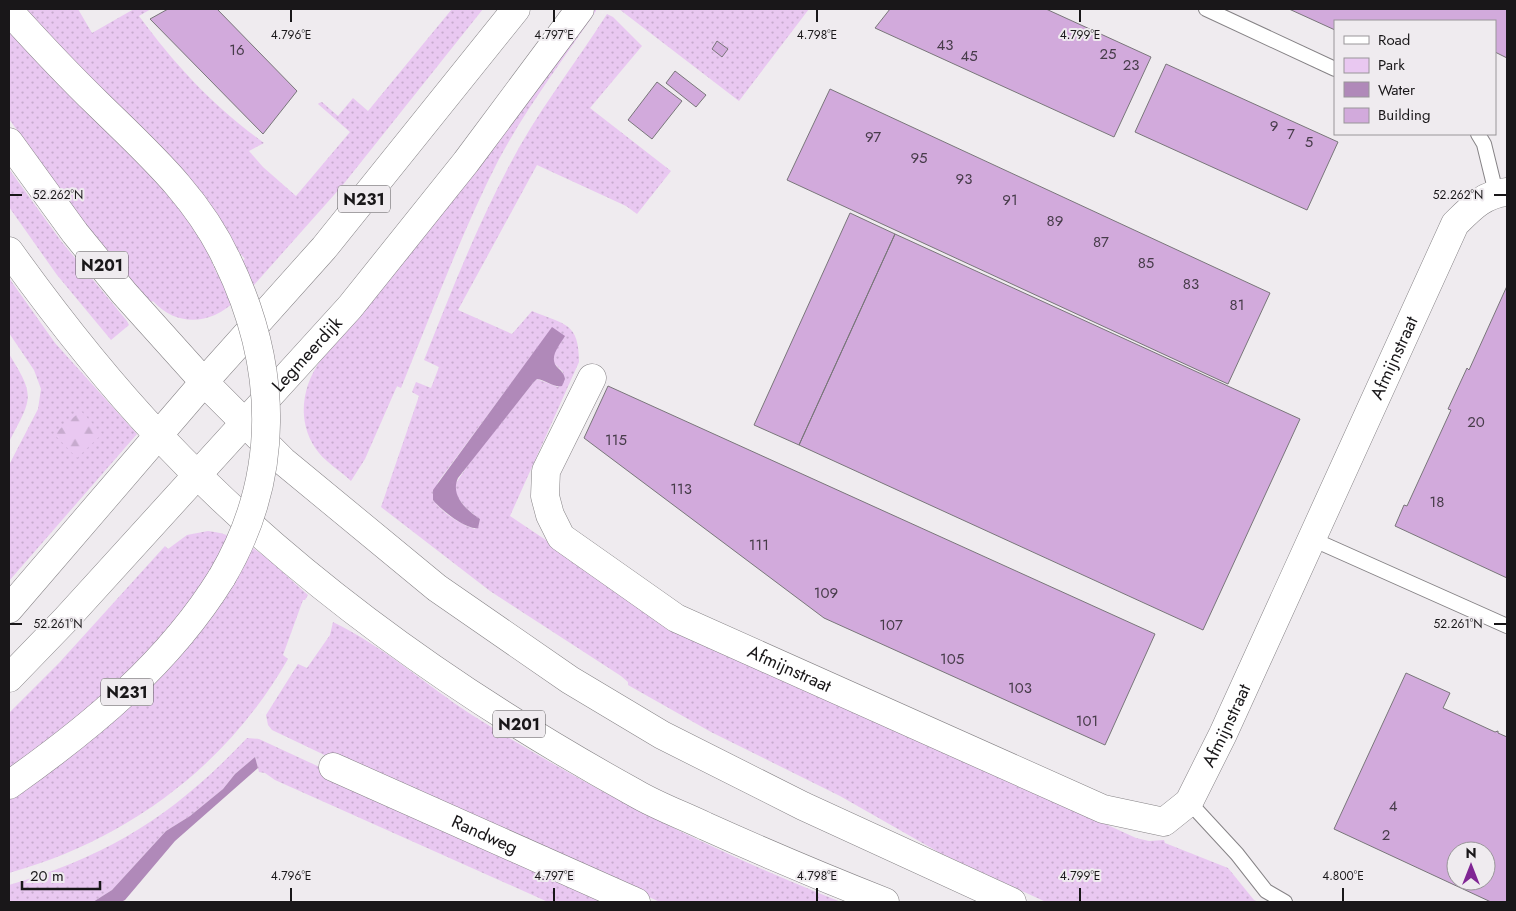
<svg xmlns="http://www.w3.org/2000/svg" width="1516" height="911" viewBox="0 0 1516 911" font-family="Jost,sans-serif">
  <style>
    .green { fill: url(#green-dots); fill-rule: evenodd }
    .forest { fill: url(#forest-firs) }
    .water { fill: #b089b9 }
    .building { fill: #d2aadc; stroke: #79767a; fill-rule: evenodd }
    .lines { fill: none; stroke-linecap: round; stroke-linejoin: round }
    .service-casing { stroke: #868386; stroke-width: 16 }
    .minor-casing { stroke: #868386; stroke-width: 29 }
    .primary-casing { stroke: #868386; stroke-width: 29 }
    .trunk-casing { stroke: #868386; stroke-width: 29 }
    .service { stroke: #fff; stroke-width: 14 }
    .minor { stroke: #fff; stroke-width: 28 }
    .primary { stroke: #fff; stroke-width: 28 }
    .trunk { stroke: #fff; stroke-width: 28 }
    .trunk-bridge-casing { stroke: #868386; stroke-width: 29; stroke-linecap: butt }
    .trunk-bridge { stroke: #fff; stroke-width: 28 }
    .ticks { fill: none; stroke: #191719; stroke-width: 2 }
    .labels { text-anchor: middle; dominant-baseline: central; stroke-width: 4; stroke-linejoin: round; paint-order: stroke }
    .number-label { font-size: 15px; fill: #473c4a }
    .shield { fill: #efebef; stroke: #595759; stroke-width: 1 }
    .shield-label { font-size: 16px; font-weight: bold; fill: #191719 }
    .street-label { font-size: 18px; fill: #191719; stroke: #efebef }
    .ticks-label { font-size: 12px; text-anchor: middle; fill: #191719; stroke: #efebef; stroke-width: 4; stroke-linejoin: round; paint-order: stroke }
  </style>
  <defs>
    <pattern id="green-dots" width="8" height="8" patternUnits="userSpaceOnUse" patternTransform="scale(1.25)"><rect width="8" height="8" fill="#e9c8f1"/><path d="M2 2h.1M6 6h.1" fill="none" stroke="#c7abce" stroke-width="1.8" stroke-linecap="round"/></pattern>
    <pattern id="forest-firs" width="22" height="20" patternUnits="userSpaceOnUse" patternTransform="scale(1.25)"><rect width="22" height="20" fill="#e9c8f1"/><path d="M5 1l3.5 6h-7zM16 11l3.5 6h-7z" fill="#c7abce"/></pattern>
  </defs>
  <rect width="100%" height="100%" fill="#efebef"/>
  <path class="green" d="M20,9H78L92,33L134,9H151L139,16C175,65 214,107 264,143L249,151L263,167L296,196L350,132L318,104L319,103L322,102L338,116L353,98L368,111L452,9H483L342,186L238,303L235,301C211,325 176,327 153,301L149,303L102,247L9,119V24L148,167L198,230L217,274L245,259Z
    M589,9H596V11C563,60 526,108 498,161C461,234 432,312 401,388L397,386L365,459L351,481C341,471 328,464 319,453C296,425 301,387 321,360Z
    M619,9H809L739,101Z
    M607,14L613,17L642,46L590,108L671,171L637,214L626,206L537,165L458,310L512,334L532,311C565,325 579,322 579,362L510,516L677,628L1136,838L1149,841L1164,840L1165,843L1228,868L1254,900L1259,902H1046L940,853L840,796L711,732L628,685V682L621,676L490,591L381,507L419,396L412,392L416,382L431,388L439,367L424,360C450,295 475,230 508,168C536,113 574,66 607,14ZM552,328L554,363L563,372L558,387L537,379L533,383L472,459L454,486C456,500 469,512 480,519L475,529C459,524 443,513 433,500L438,482Z
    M9,169L61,241L127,321L129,325L111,340L57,275L9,207Z
    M9,278L55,343L137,434L9,581V465L38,409L41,389L34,370L9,333Z
    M9,354C36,397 32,398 9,442Z
    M208,531C250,535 278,569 308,595L305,600H303L283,655L288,659C227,766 127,840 9,873V793L134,693L222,552L192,600L148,657L9,774V713L59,663L165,546L168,549L187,535Z
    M333,622C383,646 426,685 472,715C589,789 712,851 841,902H660L395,782L335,760L272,730L268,725L266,715L298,664L307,668L330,635Z
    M247,738L259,739L611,902H548L275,780L265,773L259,772L255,757L235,774L223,789L190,816L166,831L112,890L93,902H9V885C110,856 175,814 247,738Z"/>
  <path class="forest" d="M81,411L102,434L77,458L54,434Z"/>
  <path class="water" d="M552,327L565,336C559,346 547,359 559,369C563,373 564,374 565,379L562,386C554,388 546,380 537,379L533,383L458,478C450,495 466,510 480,519L478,528C466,530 440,509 433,500V490Z
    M255,757L258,768L175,841L125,900L121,902H93L112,890L166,831L190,816L223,789L235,774Z"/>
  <path class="building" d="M168,9H217L297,91L263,134L150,19Z
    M890,9H1046L1151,57L1114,137L875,28Z
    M1289,9H1507V58L1495,52V21H1335V30Z
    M717,41L728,49L722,57L712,49Z
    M1166,64L1338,142L1307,210L1135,132Z
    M675,71L706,95L696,107L666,83Z
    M657,82L682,101L652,139L628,120Z
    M830,89L1270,293L1228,384L787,180Z
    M850,213L895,234L799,445L754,425Z
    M895,234L1300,419L1203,630L799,445Z
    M1507,286V578L1395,526L1404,505L1407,506L1451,410L1448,409L1467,368L1469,370Z
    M608,386L1155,634L1105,745L824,618L584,438Z
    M1406,673L1450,693L1443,708L1495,732L1498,731V733L1507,737V902H1491L1334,829ZM1456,851H1486V881H1456Z"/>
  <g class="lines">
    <defs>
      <path id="service" d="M1206,9L1335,69
        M1478,134L1484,144L1496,193
        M1312,539L1507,626
        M1189,802L1237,854L1266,891L1285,902"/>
      <g id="minor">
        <path id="s1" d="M592,378L546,471L545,496L550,515L561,537L676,618L1103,809L1164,822L1189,802L1223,734L1455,224C1471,208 1484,194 1507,192"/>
        <path id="s2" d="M333,767L636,902"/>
      </g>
      <g id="primary">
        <path d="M9,609L204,382L324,248L516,9"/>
        <path id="s3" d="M9,678L67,618L350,307L466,162L580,9"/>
      </g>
      <path id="trunk" d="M9,11C38,43 68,75 99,105C148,153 198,197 227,260
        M9,142L75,233L124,293L204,382L283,461L437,588L570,680L662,735L803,806L1012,902
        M9,251C55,315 105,379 160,437C296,581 461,697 635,793C657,806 682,815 705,826C765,853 824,878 885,902
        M9,785C91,727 169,663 222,577"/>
    </defs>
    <use href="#service" class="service-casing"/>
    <use href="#minor" class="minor-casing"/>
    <use href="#primary" class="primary-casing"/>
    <use href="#trunk" class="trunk-casing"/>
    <use href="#service" class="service"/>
    <use href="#minor" class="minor"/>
    <use href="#primary" class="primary"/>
    <use href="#trunk" class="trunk"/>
    <defs>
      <path id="trunk-bridge" d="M222,577C282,475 278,365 227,260"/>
    </defs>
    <use href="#trunk-bridge" class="trunk-bridge-casing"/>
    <use href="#trunk-bridge" class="trunk-bridge"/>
  </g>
  <path class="ticks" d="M291,10V22M554,10V22M817,10V22M1080,10V22M10,195H22M1494,195H1506M10,624H22M1494,624H1506M291,888V901M554,888V901M817,888V901M1080,888V901M1343,888V901"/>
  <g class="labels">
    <g class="number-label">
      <text x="945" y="45">43</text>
      <text x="237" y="50">16</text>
      <text x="1108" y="54">25</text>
      <text x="969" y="56">45</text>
      <text x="1131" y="65">23</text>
      <text x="1274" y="126">9</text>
      <text x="1291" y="134">7</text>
      <text x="873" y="137">97</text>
      <text x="1309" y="142">5</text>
      <text x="919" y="158">95</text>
      <text x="964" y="179">93</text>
      <text x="1010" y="200">91</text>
      <text x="1055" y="221">89</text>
      <text x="1101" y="242">87</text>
      <text x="1146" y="263">85</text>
      <text x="1191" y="284">83</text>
      <text x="1237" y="305">81</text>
      <text x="1476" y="422">20</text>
      <text x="616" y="440">115</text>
      <text x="681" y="489">113</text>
      <text x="1437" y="502">18</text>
      <text x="759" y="545">111</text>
      <text x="826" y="593">109</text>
      <text x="891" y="625">107</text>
      <text x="952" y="659">105</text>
      <text x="1020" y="688">103</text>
      <text x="1087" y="721">101</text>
      <text x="1393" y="806">4</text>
      <text x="1386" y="835">2</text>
    </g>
    <g class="shield">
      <rect x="338" y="185.5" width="52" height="27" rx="4"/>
      <rect x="76" y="251.5" width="52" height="27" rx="4"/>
      <rect x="101" y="678.5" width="52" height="27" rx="4"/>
      <rect x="493" y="710.5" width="52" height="27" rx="4"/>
    </g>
    <g class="shield-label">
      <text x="364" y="199">N231</text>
      <text x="102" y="265">N201</text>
      <text x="127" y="692">N231</text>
      <text x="519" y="724">N201</text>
    </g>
    <g class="street-label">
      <text stroke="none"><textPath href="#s3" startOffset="440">Legmeerdijk</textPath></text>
      <text stroke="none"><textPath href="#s1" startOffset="1365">Afmijnstraat</textPath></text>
      <text stroke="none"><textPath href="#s1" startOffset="438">Afmijnstraat</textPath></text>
      <text stroke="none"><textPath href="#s1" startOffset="961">Afmijnstraat</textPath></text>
      <text stroke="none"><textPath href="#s2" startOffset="166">Randweg</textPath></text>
    </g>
  </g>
  <g class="ticks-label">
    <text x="291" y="39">4.796°E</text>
    <text x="554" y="39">4.797°E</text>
    <text x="817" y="39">4.798°E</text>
    <text x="1080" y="39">4.799°E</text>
    <text x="58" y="199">52.262°N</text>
    <text x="1458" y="199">52.262°N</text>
    <text x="58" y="628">52.261°N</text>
    <text x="1458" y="628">52.261°N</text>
    <text x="291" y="880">4.796°E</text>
    <text x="554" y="880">4.797°E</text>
    <text x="817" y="880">4.798°E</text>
    <text x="1080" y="880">4.799°E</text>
    <text x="1343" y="880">4.800°E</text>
  </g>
  <rect width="1516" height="911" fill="none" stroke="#191719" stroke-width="20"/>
  <rect x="1334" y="20" width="162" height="115" fill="#efebef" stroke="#999699"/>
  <rect x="1344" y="36" width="25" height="8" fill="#ffffff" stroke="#999699"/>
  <text x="1378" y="45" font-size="15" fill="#191719">Road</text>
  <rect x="1344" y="58" width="25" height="15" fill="#e9c8f1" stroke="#999699"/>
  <text x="1378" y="70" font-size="15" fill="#191719">Park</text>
  <rect x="1344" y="82" width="25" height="15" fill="#b089b9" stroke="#999699"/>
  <text x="1378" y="95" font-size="15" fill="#191719">Water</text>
  <rect x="1344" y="108" width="25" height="15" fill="#d2aadc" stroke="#999699"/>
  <text x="1378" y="120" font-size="15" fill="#191719">Building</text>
  <g transform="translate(1471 866)"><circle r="24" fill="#efebef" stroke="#999699"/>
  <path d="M0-4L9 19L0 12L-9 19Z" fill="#802694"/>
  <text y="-8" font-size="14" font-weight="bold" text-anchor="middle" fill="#191719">N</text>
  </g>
  <path d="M22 881v8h78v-8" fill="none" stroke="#191719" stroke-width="2.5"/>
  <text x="30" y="881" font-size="15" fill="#191719" stroke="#efebef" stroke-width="4" paint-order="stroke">20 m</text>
</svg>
